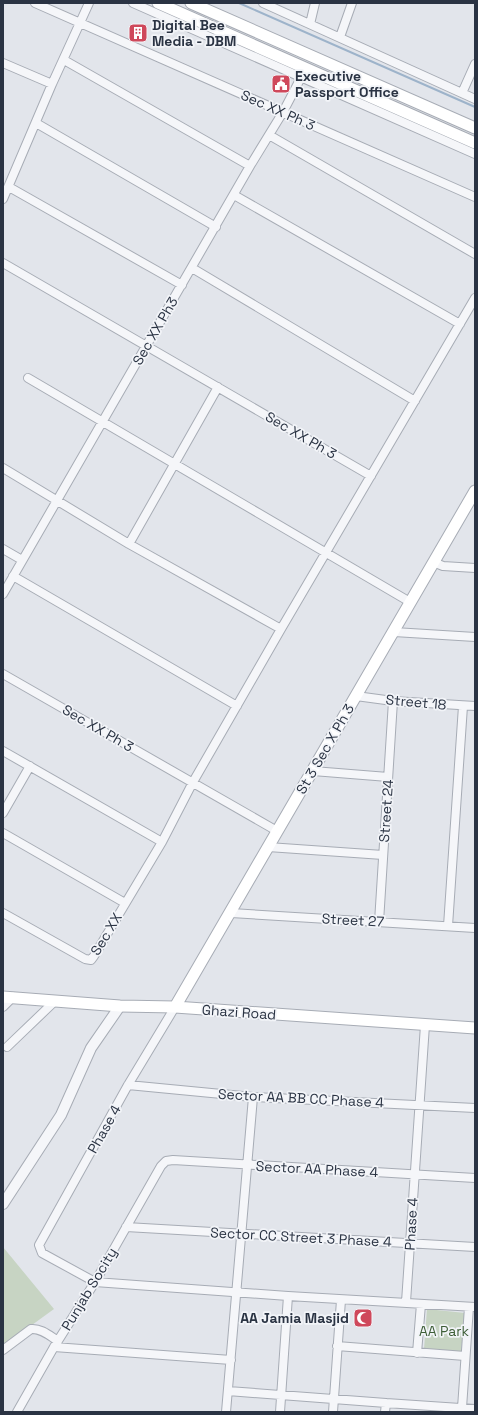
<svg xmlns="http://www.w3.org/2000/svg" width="478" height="1415" viewBox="0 0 478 1415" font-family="'Space Grotesk',sans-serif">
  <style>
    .green { fill: #c7d4c3 }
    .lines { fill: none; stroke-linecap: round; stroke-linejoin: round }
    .stream { stroke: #9db3ca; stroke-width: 2 }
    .minor-casing { stroke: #a7acb5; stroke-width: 10 }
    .tertiary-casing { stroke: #a7acb5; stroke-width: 12 }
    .secondary-casing { stroke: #a7acb5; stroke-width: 13 }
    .minor { stroke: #f5f6f9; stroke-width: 8 }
    .tertiary { stroke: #f5f6f9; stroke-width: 10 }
    .secondary { stroke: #fff; stroke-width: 11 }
    .labels { text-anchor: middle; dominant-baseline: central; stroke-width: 3.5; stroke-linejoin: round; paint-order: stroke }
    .poi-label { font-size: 14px; font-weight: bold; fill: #2a3343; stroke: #f2f4f8; text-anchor: start }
    .street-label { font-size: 14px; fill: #2a3343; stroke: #f2f4f8 }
    .park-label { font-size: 14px; fill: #3e5e37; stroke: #f2f4f8 }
  </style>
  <rect width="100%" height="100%" fill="#e2e5eb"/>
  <path class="green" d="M3,1247L54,1309L3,1346Z
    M427,1309L465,1313L461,1352L424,1349Z"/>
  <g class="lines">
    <path class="stream" d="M239,3L475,107"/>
    <defs>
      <path id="minor" d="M35,3L475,197
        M133,3L475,154
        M263,3L475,99
        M310,24L315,3
        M340,37L352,3
        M64,60L250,166
        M3,63L52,84
        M462,93L475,64
        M36,123L216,227
        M269,135L475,254
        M9,187L182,285
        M234,195L460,324
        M3,199L52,84L89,3
        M3,263L371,476
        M192,268L415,401
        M28,378L410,602
        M3,468L129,544L281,629
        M129,544L218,387
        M3,549L22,560
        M433,562L443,566L475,568
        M13,576L237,706
        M3,594L250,166L283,112L306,68
        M394,632L475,637
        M3,674L277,831
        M356,696L393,701L475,706
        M3,751L162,842
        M313,771L388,777
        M3,813L30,766
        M3,833L125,903
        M268,847L383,855
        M3,913L85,959L91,960L94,956L162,842L193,782L281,629L475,298
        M231,913L475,928
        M379,922L393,701
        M448,926L463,706
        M3,1007L13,997
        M175,1007L128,1085L39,1245L42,1253L95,1282L288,1296L475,1307
        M7,1047L55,1001
        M128,1085L253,1097L475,1108
        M126,1227L475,1247
        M406,1302L425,1025
        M337,1346L465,1356
        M54,1347L231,1360
        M3,1350L31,1329C41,1328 50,1336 58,1341
        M417,1353L421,1304
        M228,1391L386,1403L475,1409
        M462,1408L469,1307
        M17,1412L54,1347L95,1282L161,1166L166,1161L173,1160L475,1178
        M226,1412L253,1097
        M280,1412L288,1296
        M333,1412L341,1300
        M385,1412L386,1403"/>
      <path id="tertiary" d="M3,1204L61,1115L91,1048L120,1006"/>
      <path id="secondary" d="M158,3L475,143
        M191,3L475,128
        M3,997L120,1006L175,1007L475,1028
        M175,1007L475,491"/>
    </defs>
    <use href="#minor" class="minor-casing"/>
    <use href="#tertiary" class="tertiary-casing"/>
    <use href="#secondary" class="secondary-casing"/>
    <use href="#minor" class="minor"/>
    <use href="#tertiary" class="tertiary"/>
    <use href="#secondary" class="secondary"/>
  </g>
  <defs>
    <symbol id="building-square" viewBox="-11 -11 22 22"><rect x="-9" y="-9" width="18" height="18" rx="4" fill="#cf485b" stroke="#f2f4f8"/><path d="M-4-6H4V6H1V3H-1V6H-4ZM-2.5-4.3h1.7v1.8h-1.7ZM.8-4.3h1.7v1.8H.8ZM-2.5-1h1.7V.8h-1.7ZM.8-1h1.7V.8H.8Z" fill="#fff"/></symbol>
    <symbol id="civic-square" viewBox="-11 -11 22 22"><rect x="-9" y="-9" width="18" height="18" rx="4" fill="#cf485b" stroke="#f2f4f8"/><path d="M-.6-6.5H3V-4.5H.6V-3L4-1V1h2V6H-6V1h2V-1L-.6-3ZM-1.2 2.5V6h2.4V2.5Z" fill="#fff"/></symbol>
    <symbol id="mosque-square" viewBox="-11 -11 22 22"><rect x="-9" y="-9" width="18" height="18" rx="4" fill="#cf485b" stroke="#f2f4f8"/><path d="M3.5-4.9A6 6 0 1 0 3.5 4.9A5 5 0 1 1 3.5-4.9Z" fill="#fff"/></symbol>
  </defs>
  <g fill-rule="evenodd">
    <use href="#building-square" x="127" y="22" width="22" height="22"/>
    <use href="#civic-square" x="270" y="73" width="22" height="22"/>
    <use href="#mosque-square" x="352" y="1307" width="22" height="22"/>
  </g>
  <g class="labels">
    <g class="poi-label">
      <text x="152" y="25">Digital Bee<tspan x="152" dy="16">Media - DBM</tspan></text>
      <text x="295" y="76">Executive<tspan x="295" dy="16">Passport Office</tspan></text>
      <text x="349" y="1318" text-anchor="end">AA Jamia Masjid</text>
    </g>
    <g class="street-label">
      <text transform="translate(278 110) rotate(24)">Sec XX Ph 3</text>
      <text transform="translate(155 331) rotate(-60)">Sec XX Ph3</text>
      <text transform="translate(301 435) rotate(30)">Sec XX Ph 3</text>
      <text transform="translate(416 702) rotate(5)">Street 18</text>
      <text transform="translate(98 728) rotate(30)">Sec XX Ph 3</text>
      <text transform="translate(325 749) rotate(-60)">St 3 Sec X Ph 3</text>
      <text transform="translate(386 811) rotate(-86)">Street 24</text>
      <text transform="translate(353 920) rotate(3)">Street 27</text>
      <text transform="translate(106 934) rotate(-59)">Sec XX</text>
      <text transform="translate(239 1012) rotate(4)">Ghazi Road</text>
      <text transform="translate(301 1098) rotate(3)">Sector AA BB CC Phase 4</text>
      <text transform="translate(104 1129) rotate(-61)">Phase 4</text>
      <text transform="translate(317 1169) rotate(3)">Sector AA Phase 4</text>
      <text transform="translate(411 1224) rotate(-87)">Phase 4</text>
      <text transform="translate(301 1237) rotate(3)">Sector CC Street 3 Phase 4</text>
      <text transform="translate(89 1289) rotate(-59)">Punjab Socity</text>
    </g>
    <g class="park-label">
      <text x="444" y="1331">AA Park</text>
    </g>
  </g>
  <rect width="478" height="1415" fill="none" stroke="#2a3343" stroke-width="8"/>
</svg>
